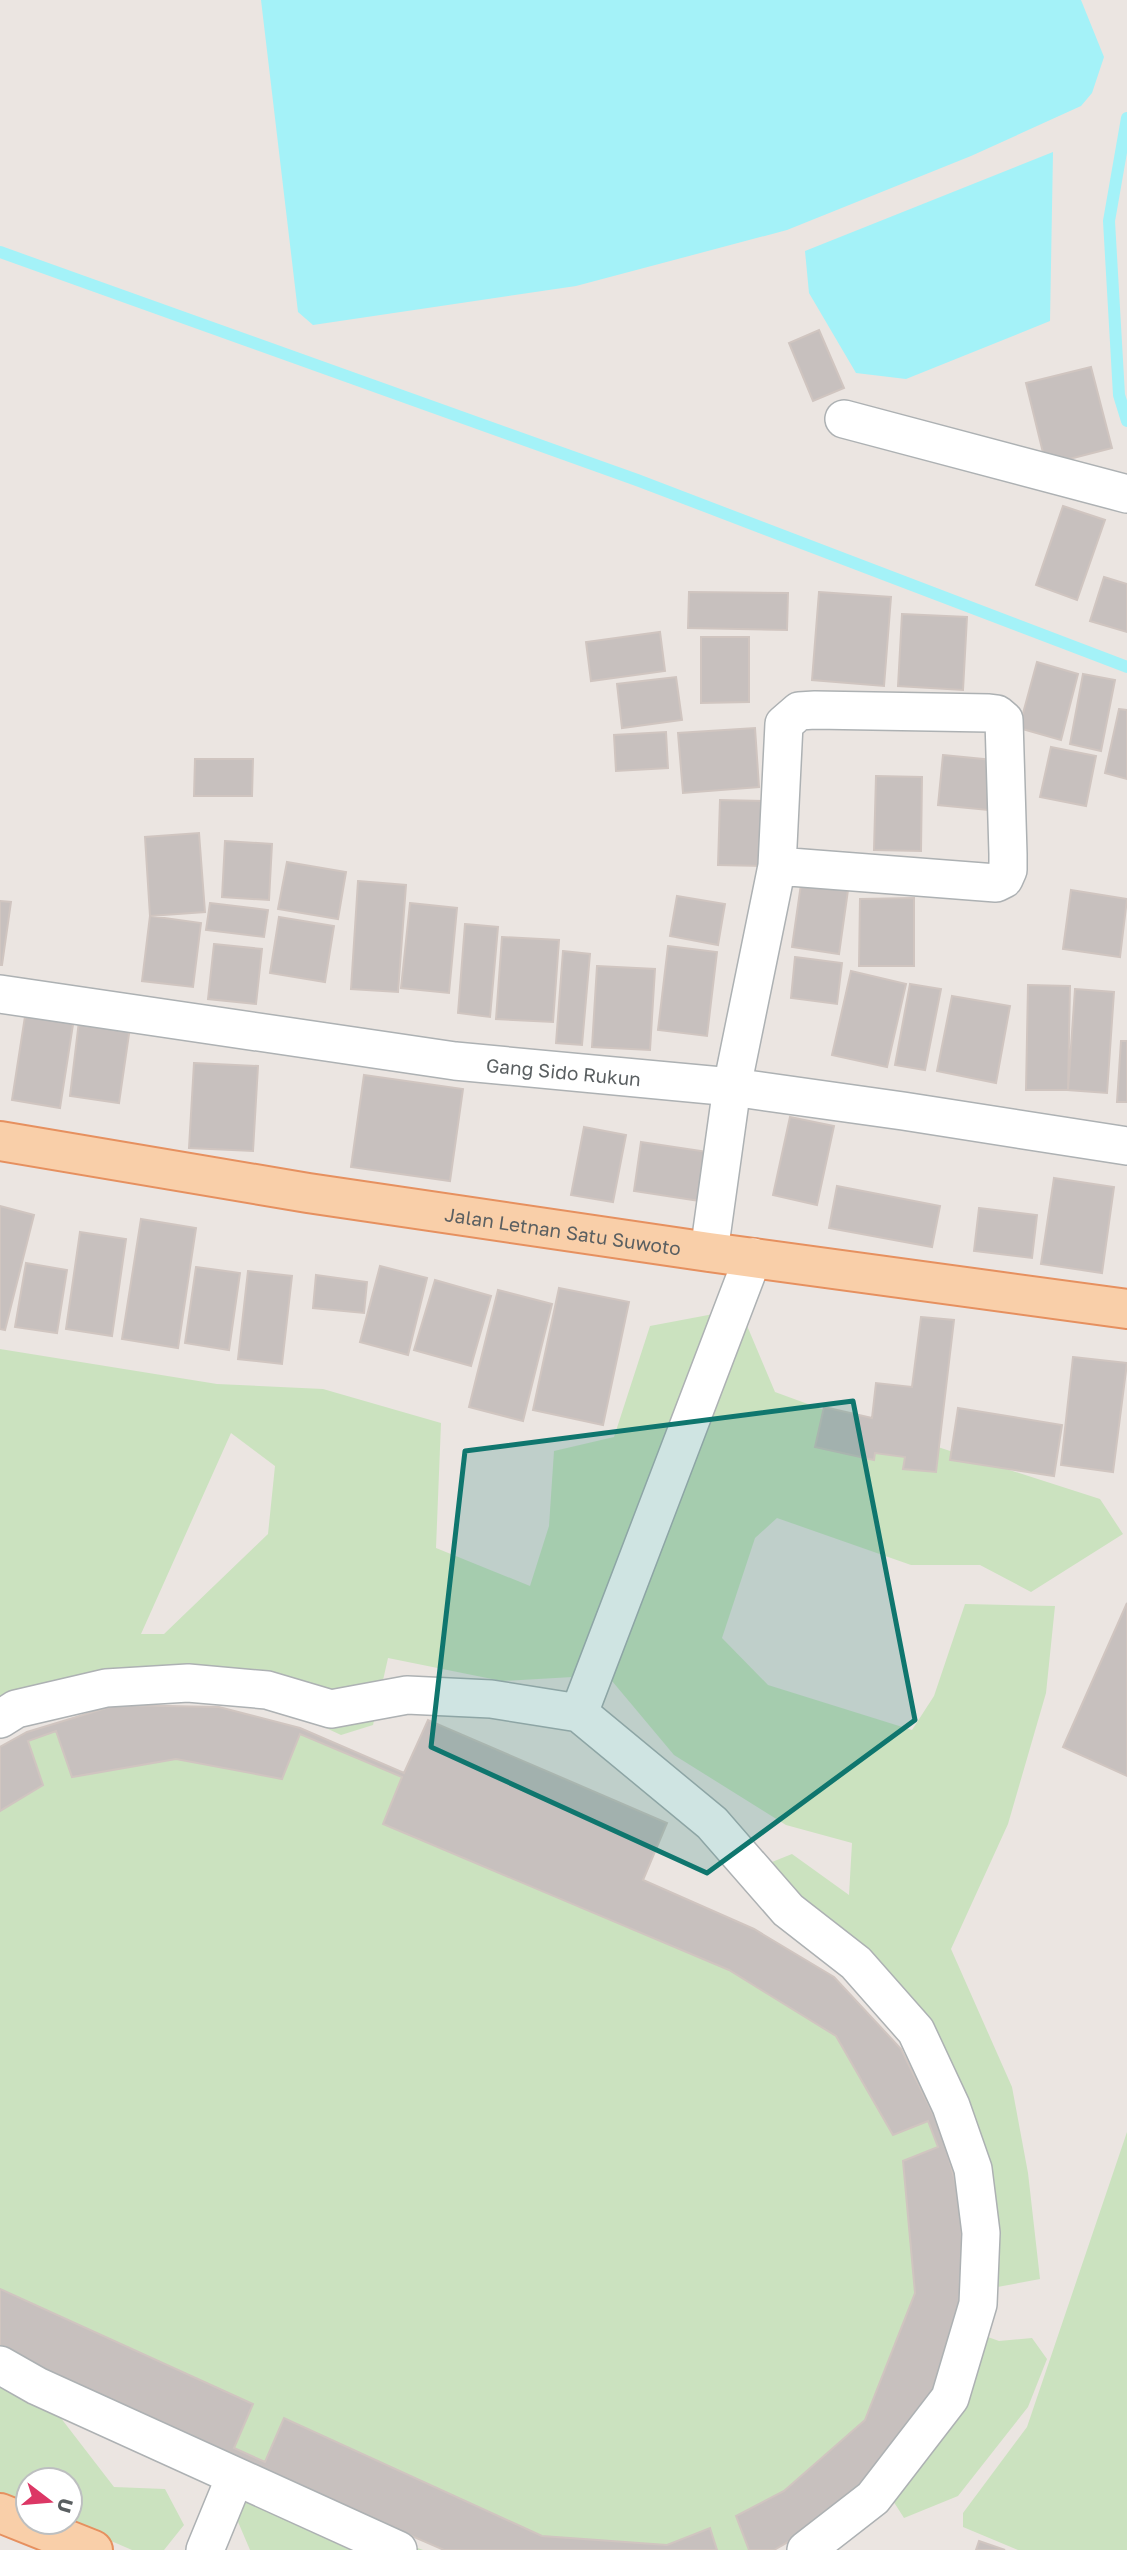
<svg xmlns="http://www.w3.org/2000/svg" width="1127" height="2550" viewBox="0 0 1127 2550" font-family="'Golos Text',sans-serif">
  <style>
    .green { fill: #cbe2bf; fill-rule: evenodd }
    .water { fill: #a4f2f8 }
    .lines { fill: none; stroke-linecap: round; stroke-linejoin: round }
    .stream { stroke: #a4f2f8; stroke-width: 12 }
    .building { fill: #c7c0be; stroke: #d0c5c0; stroke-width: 2 }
    .minor-casing { stroke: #adb1b3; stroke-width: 40 }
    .major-casing { stroke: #e6905f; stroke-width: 42 }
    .minor { stroke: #fff; stroke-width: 37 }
    .major { stroke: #f9cfa9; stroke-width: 38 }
    .marked { fill: #0f766e; fill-opacity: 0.2; stroke: #0f766e; stroke-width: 5; stroke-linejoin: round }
    .labels { text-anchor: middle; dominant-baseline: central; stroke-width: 5; stroke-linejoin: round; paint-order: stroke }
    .street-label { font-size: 19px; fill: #5a5f61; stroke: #fff }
  </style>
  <rect width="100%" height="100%" fill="#ebe5e1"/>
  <path class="green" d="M740,1309L775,1392L835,1414L1100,1499L1123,1534L1031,1592L980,1565H911L777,1518L755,1538L722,1638L768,1685L912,1730L934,1696L965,1604L1055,1606L1046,1693L1008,1824L951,1949L1012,2087L1028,2173L1040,2279L992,2288L968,2174L920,2049L762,1866L792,1854L849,1895L852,1843L786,1825L674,1755L607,1675L502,1681L388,1658L373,1725L341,1735L298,1715L280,1673L199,1694L0,1705V1349L217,1384L323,1389L441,1423L436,1548L530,1586L549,1526L554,1451L614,1437L650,1326ZM231,1433L275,1466L268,1534L164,1634H141Z
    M116,1705L219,1707L300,1728L404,1773L428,1720L667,1823L643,1880L754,1929L834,1977L901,2049L942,2132L961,2204L963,2297L774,2550H444L71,2388L0,2353V1747L27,1732Z
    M1127,2132V2550H1018L963,2527V2513L1027,2427Z
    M971,2331L999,2341L1032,2338L1047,2359L1028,2407L958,2496L904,2518L890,2496Z
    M0,2369L57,2413L114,2487L165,2489L184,2525L164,2550H132L67,2522H70V2480H28V2506L0,2494Z
    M243,2482L423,2550H250L233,2510Z"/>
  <path class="water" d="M261,0H1081L1104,57L1092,93L1081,106L971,156L787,230L576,286L313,325L298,312Z
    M1053,152L1050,321L906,379L856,373L809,293L805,251Z"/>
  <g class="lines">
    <path class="stream" d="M1127,118L1109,221L1119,395L1127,421
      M0,252L637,480L1127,667"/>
  </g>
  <path class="building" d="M819,330L844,388L813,401L789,343Z
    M1091,367L1112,448L1046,465L1026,383Z
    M1063,506L1105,520L1077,600L1036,585Z
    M1104,577L1127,584V632L1090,621Z
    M689,592L788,593L787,630L688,628Z
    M819,592L891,597L884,686L812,680Z
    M902,614L967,617L963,690L898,686Z
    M660,632L665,671L591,681L586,642Z
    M701,637H749V702L701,703Z
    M1037,662L1078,674L1061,740L1019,728Z
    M1083,674L1115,680L1101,751L1070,744Z
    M676,677L682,720L622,728L617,684Z
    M1119,709L1127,710V779L1105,773Z
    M755,728L759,787L683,793L678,733Z
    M666,732L668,768L616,771L614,735Z
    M1051,747L1096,756L1086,806L1040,797Z
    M943,755L993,760L988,810L938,805Z
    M195,759H253L252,796H194Z
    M876,776L922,777L921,851L874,850Z
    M720,800L767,801L766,866L718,865Z
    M199,833L205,912L150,916L145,837Z
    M225,841L272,844L269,900L222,897Z
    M287,862L346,872L338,919L278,909Z
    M358,881L406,885L398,992L351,989Z
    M801,884L848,890L839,954L792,947Z
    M1071,890L1127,899L1120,957L1063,949Z
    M677,896L725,904L718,945L670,936Z
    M914,898V966H859L860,899Z
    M0,901L11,902L2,965H0Z
    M210,903L268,910L264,937L206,930Z
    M410,903L457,908L449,993L401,988Z
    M150,916L201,923L193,987L142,981Z
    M279,917L334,926L325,982L270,973Z
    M465,924L498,927L490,1017L458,1013Z
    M502,937L559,940L553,1022L496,1019Z
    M214,944L262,949L256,1004L208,999Z
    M668,946L717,952L707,1036L658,1030Z
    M563,951L590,954L582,1045L556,1043Z
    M795,957L842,963L837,1004L791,998Z
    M597,966L655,969L650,1050L592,1047Z
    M851,971L906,984L887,1067L832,1055Z
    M910,984L941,989L925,1070L895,1065Z
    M1028,985L1070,986L1068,1090H1026Z
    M1075,989L1114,992L1107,1093L1068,1090Z
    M952,996L1010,1006L996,1083L937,1071Z
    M26,1010L74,1018L60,1108L12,1100Z
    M79,1021L130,1027L119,1103L70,1096Z
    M1121,1041H1127V1102H1117Z
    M194,1063L258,1066L253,1151L189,1148Z
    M364,1075L463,1089L450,1181L351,1167Z
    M790,1117L834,1126L817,1205L773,1195Z
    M584,1127L626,1135L613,1202L571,1195Z
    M641,1142L708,1152L700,1201L634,1191Z
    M1054,1178L1114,1187L1102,1273L1041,1264Z
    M837,1186L940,1206L932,1247L829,1228Z
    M0,1206L34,1215L5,1330L0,1329Z
    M979,1208L1037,1215L1032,1258L974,1251Z
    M141,1219L196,1228L178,1348L122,1339Z
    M80,1232L126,1239L112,1336L66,1329Z
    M26,1263L67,1270L57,1333L15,1327Z
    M380,1266L427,1278L408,1355L360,1342Z
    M196,1267L240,1273L229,1350L185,1343Z
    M248,1271L292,1276L282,1364L238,1359Z
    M316,1275L367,1282L364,1313L313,1308Z
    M435,1280L491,1296L471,1366L414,1350Z
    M559,1288L629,1302L603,1425L533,1410Z
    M498,1290L552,1304L523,1421L469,1407Z
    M921,1317L954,1320L936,1472L903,1469L905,1457L875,1453L874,1460L815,1447L824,1407L872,1418L876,1383L912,1387Z
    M1073,1357L1127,1363L1113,1472L1061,1465Z
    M958,1408L1062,1425L1054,1476L950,1460Z
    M1127,1603V1776L1063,1747Z
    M116,1705L219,1707L300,1728L404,1773L428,1720L667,1823L643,1880L754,1929L834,1977L901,2049L942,2132L961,2204L963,2297L937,2393L876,2471L816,2526L774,2550H749L736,2516L784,2491L865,2420L915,2293L903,2161L938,2147L928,2121L893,2135L836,2036L729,1970L383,1824L402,1777L300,1734L282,1779L176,1759L72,1777L56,1731L28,1741L43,1785L0,1811V1747L27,1732Z
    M0,2289L253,2404L234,2448L265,2462L284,2418L542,2536L667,2545L710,2528L717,2550H444L71,2388L0,2353Z
    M979,2541L1005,2550H976Z"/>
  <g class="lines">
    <defs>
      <g id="minor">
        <path d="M844,419L1127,494"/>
        <path id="s1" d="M0,994L455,1061L732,1087L903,1111L1127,1146"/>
        <path d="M709,1252L732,1087L777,866L784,724L799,711L815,710L989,713L997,714L1004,720L1008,854V870L1004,879L996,883L777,866"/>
        <path d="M579,1713L753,1257"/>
        <path d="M0,1719L16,1709L106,1688L188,1683L267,1690L331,1709L407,1695L491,1699L579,1713L712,1823L788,1910L856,1963L916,2031L951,2106L973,2169L981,2233L978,2304L950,2398L873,2498L806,2550"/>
        <path d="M0,2365L37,2386L398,2550"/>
        <path d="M205,2550L235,2477"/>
      </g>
      <g id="major">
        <path id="s2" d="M0,1141L308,1193L709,1252L1127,1309"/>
        <path d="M0,2513L93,2550"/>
      </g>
    </defs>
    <use href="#minor" class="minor-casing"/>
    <use href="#major" class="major-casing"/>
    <use href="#minor" class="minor"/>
    <use href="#major" class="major"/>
  </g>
  <path class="marked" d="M853,1401L915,1720L707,1873L431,1747L465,1451Z"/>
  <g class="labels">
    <g class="street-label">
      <text stroke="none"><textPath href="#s1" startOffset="569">Gang Sido Rukun</textPath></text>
      <text stroke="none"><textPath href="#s2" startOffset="570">Jalan Letnan Satu Suwoto</textPath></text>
    </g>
  </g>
  <g transform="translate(49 2501) rotate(106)"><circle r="33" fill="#ffffff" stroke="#bdbfc0" stroke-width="2"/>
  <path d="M0-5L12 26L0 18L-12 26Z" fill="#dc3765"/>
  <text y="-10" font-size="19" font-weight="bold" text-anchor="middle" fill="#5a5f61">U</text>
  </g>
</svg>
